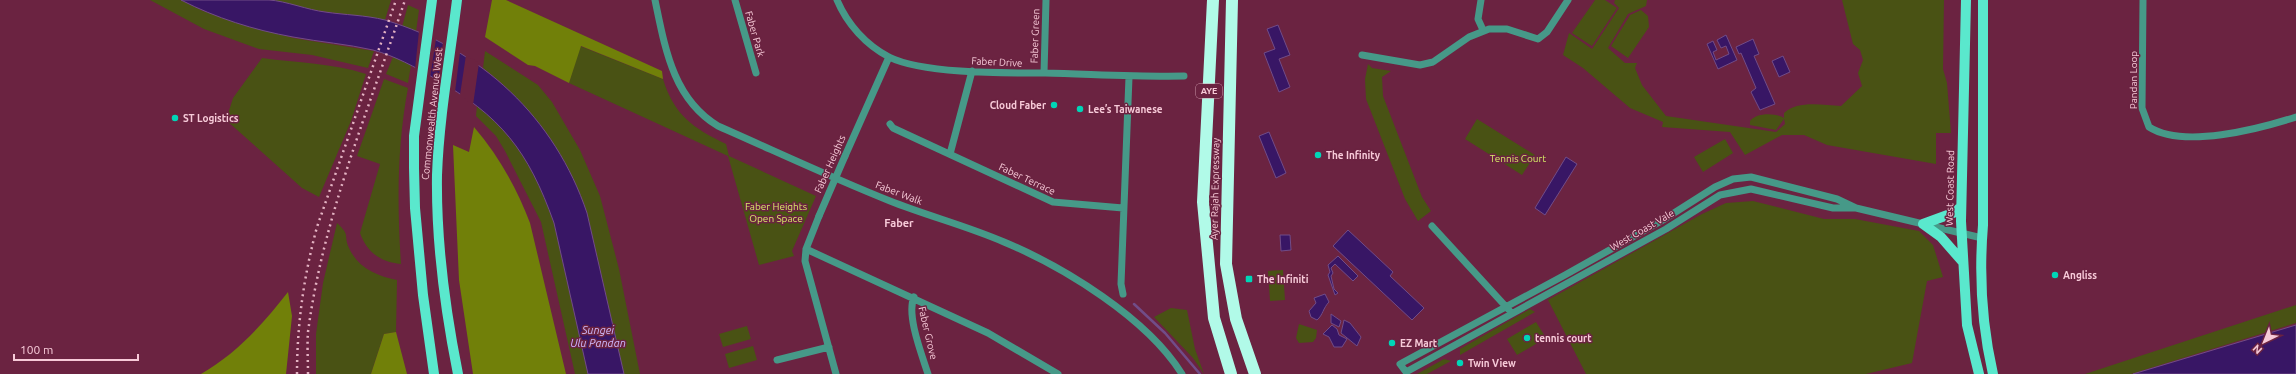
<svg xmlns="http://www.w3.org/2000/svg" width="2296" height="374" viewBox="0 0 2296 374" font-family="Ubuntu,sans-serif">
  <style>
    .green { fill: #495214 }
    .forest { fill: #718009 }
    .water { fill: #381665; stroke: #714c88 }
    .pier { fill: #6b2341 }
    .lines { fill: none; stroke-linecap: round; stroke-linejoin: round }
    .stream { stroke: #714c88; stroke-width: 2.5 }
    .minor { stroke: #469988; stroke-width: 7 }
    .major { stroke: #5ae8cd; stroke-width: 10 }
    .highway { stroke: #b1fae8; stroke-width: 12 }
    .rail { stroke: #e4b3c3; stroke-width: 2.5; stroke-dasharray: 2 4; stroke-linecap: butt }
    .minor-bridge { stroke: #469988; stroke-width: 7 }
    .poi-dot { fill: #00d5b7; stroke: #6b2341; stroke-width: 1.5 }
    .labels { text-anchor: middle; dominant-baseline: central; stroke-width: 3; stroke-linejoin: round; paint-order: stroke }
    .shield { fill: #6b2341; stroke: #cd98ab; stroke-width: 1 }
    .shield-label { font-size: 9px; font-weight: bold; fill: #f7cad8 }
    .street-label { font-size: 10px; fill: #f7cad8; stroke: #6b2341 }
    .poi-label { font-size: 10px; font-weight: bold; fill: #f7cad8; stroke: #6b2341; text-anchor: start }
    .park-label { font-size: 10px; fill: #d6ec67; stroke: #6b2341 }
    .neighbourhood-label { font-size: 11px; font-weight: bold; fill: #f7cad8; stroke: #6b2341 }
    .water-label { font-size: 11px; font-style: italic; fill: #cdb9fd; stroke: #6b2341 }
  </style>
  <rect width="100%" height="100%" fill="#6b2341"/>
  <path class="green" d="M150,0H181L203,11L293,38L374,51L368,68L312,55L259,49L204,29Z
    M271,0H391L385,20C347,13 308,12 271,0Z
    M1595,0H1605L1617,8L1592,46L1572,33Z
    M1615,0H1647L1646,6L1628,14L1608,48L1625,63H1637L1635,68L1642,85L1666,116L1776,132L1785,124L1784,119L1776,130L1750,125V121C1757,112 1776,113 1784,118V113C1797,100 1823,105 1841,106L1862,86L1858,73L1863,60L1860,50L1853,44L1842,0H1944L1943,69L1947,83L1951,133H1936V164L1827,145L1804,135H1782L1745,155L1730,132L1662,127L1663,122L1630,108L1583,68L1563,55L1569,33L1592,49L1619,8L1614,3Z
    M408,5L419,10L416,32L402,27Z
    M1641,10L1648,16L1649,27L1628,58L1611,46L1630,15Z
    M580,46L663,79C674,115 693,128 726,144L729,156L816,196L792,251L794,256L759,265L728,156L569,83Z
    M485,51L538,85L552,102L580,150L600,196L619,269L640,374H624L587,213C567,154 532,106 483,68Z
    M393,57L411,65L408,83L386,74Z
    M262,58C298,63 332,63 366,74L351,121L319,197L302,188L226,120L233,98Z
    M1368,64L1372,68L1391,71L1382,77L1383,96L1422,197L1431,211L1418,221L1405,199L1366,99L1365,79Z
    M384,79L408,88C397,146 397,205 401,264C381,262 367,253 360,233L380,164L357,156Z
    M477,105C518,140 536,172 554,223L588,374H575L541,222L505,151L496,136L476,116Z
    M1477,119L1535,155L1522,175L1465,139Z
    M1725,139L1733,153L1703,172L1694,157Z
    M1753,201L1824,219H1855L1919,231L1933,245L1943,277L1927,281L1912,363L1866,374H1586L1548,300L1702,214L1726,203Z
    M337,223C351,236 343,234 349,248C358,268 377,276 397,280L396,332L384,334L371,374H316V334L323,283Z
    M1283,270L1285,300L1270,301L1268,271Z
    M2296,305V323L2131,374H2085Z
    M1171,308L1187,310L1195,349L1204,374L1193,358L1154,317Z
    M1530,309L1535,312L1460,355V349Z
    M1536,322L1546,338L1517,355L1507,339Z
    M1299,324L1317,330L1316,338L1313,342L1299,343L1296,338Z
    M747,326L751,339L723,347L719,334Z
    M753,346L757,360L729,368L725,354Z
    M1444,359L1451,361L1427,374H1417Z"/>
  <path class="forest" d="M492,0H506L662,71L663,79L581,46L569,83L535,66L528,65L485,37Z
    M474,127C498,155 517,188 530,223L566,374H473L459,280L453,145L469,152Z
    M288,292L292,316L286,374H201C237,353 263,324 288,292Z
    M396,332L407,374H371L384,334Z"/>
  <path class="water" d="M181,0C210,0 240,0 269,0C286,1 308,10 325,12C345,15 365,15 385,20C482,49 555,118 587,213L624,374H588L554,223C528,150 501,116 434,78C415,67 395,56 373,50C347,44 320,42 293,37C254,30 216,18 181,0Z
    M1278,25L1290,55L1279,59L1290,87L1279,92L1264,53L1275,49L1267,29Z
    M1726,35L1737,60L1718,69L1707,44L1713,41L1717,50L1713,52L1716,60L1729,54L1726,46L1721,48L1717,40Z
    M1753,39L1759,54L1754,56L1775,104L1760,110L1751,92L1756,88L1741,53L1739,54L1736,47Z
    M1783,56L1790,72L1779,77L1772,61Z
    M1269,132L1286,173L1276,178L1259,136Z
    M1566,157L1577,164L1545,215L1535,208Z
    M1348,230L1393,272L1390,276L1424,308L1412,320L1333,246Z
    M1280,235H1290L1291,250L1281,251Z
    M1338,256L1358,276L1353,281L1335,264L1331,268L1333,273L1331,276L1334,289L1338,293L1335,295L1328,275L1330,272L1328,265Z
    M1325,294L1329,302C1323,308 1323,315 1317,320L1311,317L1309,311L1316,303L1314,298Z
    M1331,314L1341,321L1339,327L1331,323Z
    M1344,320L1350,323L1361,337L1357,346L1341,333Z
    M1332,325L1337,329L1339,335L1347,339L1342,347H1334L1329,337L1323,334Z
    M2296,325V374H2133Z"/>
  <path class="pier" d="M419,31L436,39L430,78L415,69Z
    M443,42L460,52L455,92L438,83Z
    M466,55L479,63L473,105L460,95Z"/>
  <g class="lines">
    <path class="stream" d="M1134,304L1165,333L1200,374"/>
    <path class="minor" d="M655,0C665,48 673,99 718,126C775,151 832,178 890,201C928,216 967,226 1004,242C1064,267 1147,318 1182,374
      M735,0L756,73
      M837,0C847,24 866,45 889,57C923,74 1005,73 1045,73C1091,74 1137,77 1184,76
      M1481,0L1478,19L1483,30
      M2143,0L2142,108L2149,127C2183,149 2259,129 2296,117
      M1362,55L1420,65L1433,62L1469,37L1489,29H1507L1538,39L1547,32L1568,0
      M1044,73L1046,0
      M890,124L893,128L1053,202L1123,208
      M950,154L972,71
      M845,156L889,57
      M1856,208L1837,199L1751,177L1733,179L1715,187L1663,220L1565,275L1400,364L1406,372L1666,229L1720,195L1751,189L1833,208H1856L1982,238
      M819,216L806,249L805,261L836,374
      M1432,226L1509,310
      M806,249L988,333L1058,374
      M1123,294L1121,284L1129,77
      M914,297C906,315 922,355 928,374
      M777,360L829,347"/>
    <path class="major" d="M432,0L414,136V168L415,208L423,295L434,374
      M457,0C450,58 439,117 437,175C436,242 445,309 458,374
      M1966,0L1961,221L1967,325L1979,374
      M1983,0V225C1979,274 1982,326 1993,374
      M1923,224L1941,237L1962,261
      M1923,224L1953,213L1961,207"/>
    <path class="highway" d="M1213,0L1203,202L1214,318L1231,374
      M1232,0L1226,264L1236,319L1255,374"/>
    <path class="rail" d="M297,374C297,324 304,275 317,227L396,0
      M308,374C308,360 307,345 308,332C323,217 369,109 405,0"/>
    <path class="minor-bridge" d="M819,216L845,156"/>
  </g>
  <g class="poi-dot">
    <circle cx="1054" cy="105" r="4"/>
    <circle cx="1080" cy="109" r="4"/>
    <circle cx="175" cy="118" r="4"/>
    <circle cx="1318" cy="155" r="4"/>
    <circle cx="2055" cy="275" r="4"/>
    <rect x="1245" y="275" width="8" height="8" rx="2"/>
    <circle cx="1527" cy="338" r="4"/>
    <circle cx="1392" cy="343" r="4"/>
    <circle cx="1460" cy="363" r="4"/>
  </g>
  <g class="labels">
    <rect class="shield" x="1196" y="84" width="26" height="14" rx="3"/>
    <g class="shield-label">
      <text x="1209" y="91">AYE</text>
    </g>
    <g class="street-label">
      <text transform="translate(755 34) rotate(74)">Faber Park</text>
      <text transform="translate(1035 36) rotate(-88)">Faber Green</text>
      <text transform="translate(997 62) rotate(3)">Faber Drive</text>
      <text transform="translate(2133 80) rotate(-90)">Pandan Loop</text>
      <text transform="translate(432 114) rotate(-84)">Commonwealth Avenue West</text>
      <text transform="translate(830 164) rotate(-66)">Faber Heights</text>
      <text transform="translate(1027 179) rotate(25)">Faber Terrace</text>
      <text transform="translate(1950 188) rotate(-89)">West Coast Road</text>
      <text transform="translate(1215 189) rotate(-89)">Ayer Rajah Expressway</text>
      <text transform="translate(899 193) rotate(21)">Faber Walk</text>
      <text transform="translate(1642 230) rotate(-30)">West Coast Vale</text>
      <text transform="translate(928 333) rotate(77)">Faber Grove</text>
    </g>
    <g class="poi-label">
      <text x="1046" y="105" text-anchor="end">Cloud Faber</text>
      <text x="1088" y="109">Lee’s Taiwanese</text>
      <text x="183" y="118">ST Logistics</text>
      <text x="1326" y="155">The Infinity</text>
      <text x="2063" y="275">Angliss</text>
      <text x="1257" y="279">The Infiniti</text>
      <text x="1535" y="338">tennis court</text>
      <text x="1400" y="343">EZ Mart</text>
      <text x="1468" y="363">Twin View</text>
    </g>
    <g class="park-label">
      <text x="1518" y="158">Tennis Court</text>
      <text x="776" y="206">Faber Heights<tspan x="776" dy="12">Open Space</tspan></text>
    </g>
    <g class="neighbourhood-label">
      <text x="899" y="223">Faber</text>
    </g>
    <g class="water-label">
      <text x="598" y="330">Sungei<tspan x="598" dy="13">Ulu Pandan</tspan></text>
    </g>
  </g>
  <g transform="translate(2264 342) rotate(223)" stroke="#6b2341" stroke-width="3" paint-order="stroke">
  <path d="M0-3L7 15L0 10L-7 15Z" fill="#f7cad8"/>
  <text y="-6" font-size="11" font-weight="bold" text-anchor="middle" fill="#f7cad8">N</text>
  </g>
  <path d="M14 354v6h124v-6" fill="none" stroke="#f7cad8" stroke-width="2"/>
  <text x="20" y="354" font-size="12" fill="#f7cad8" stroke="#6b2341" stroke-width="3" paint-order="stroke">100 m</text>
</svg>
